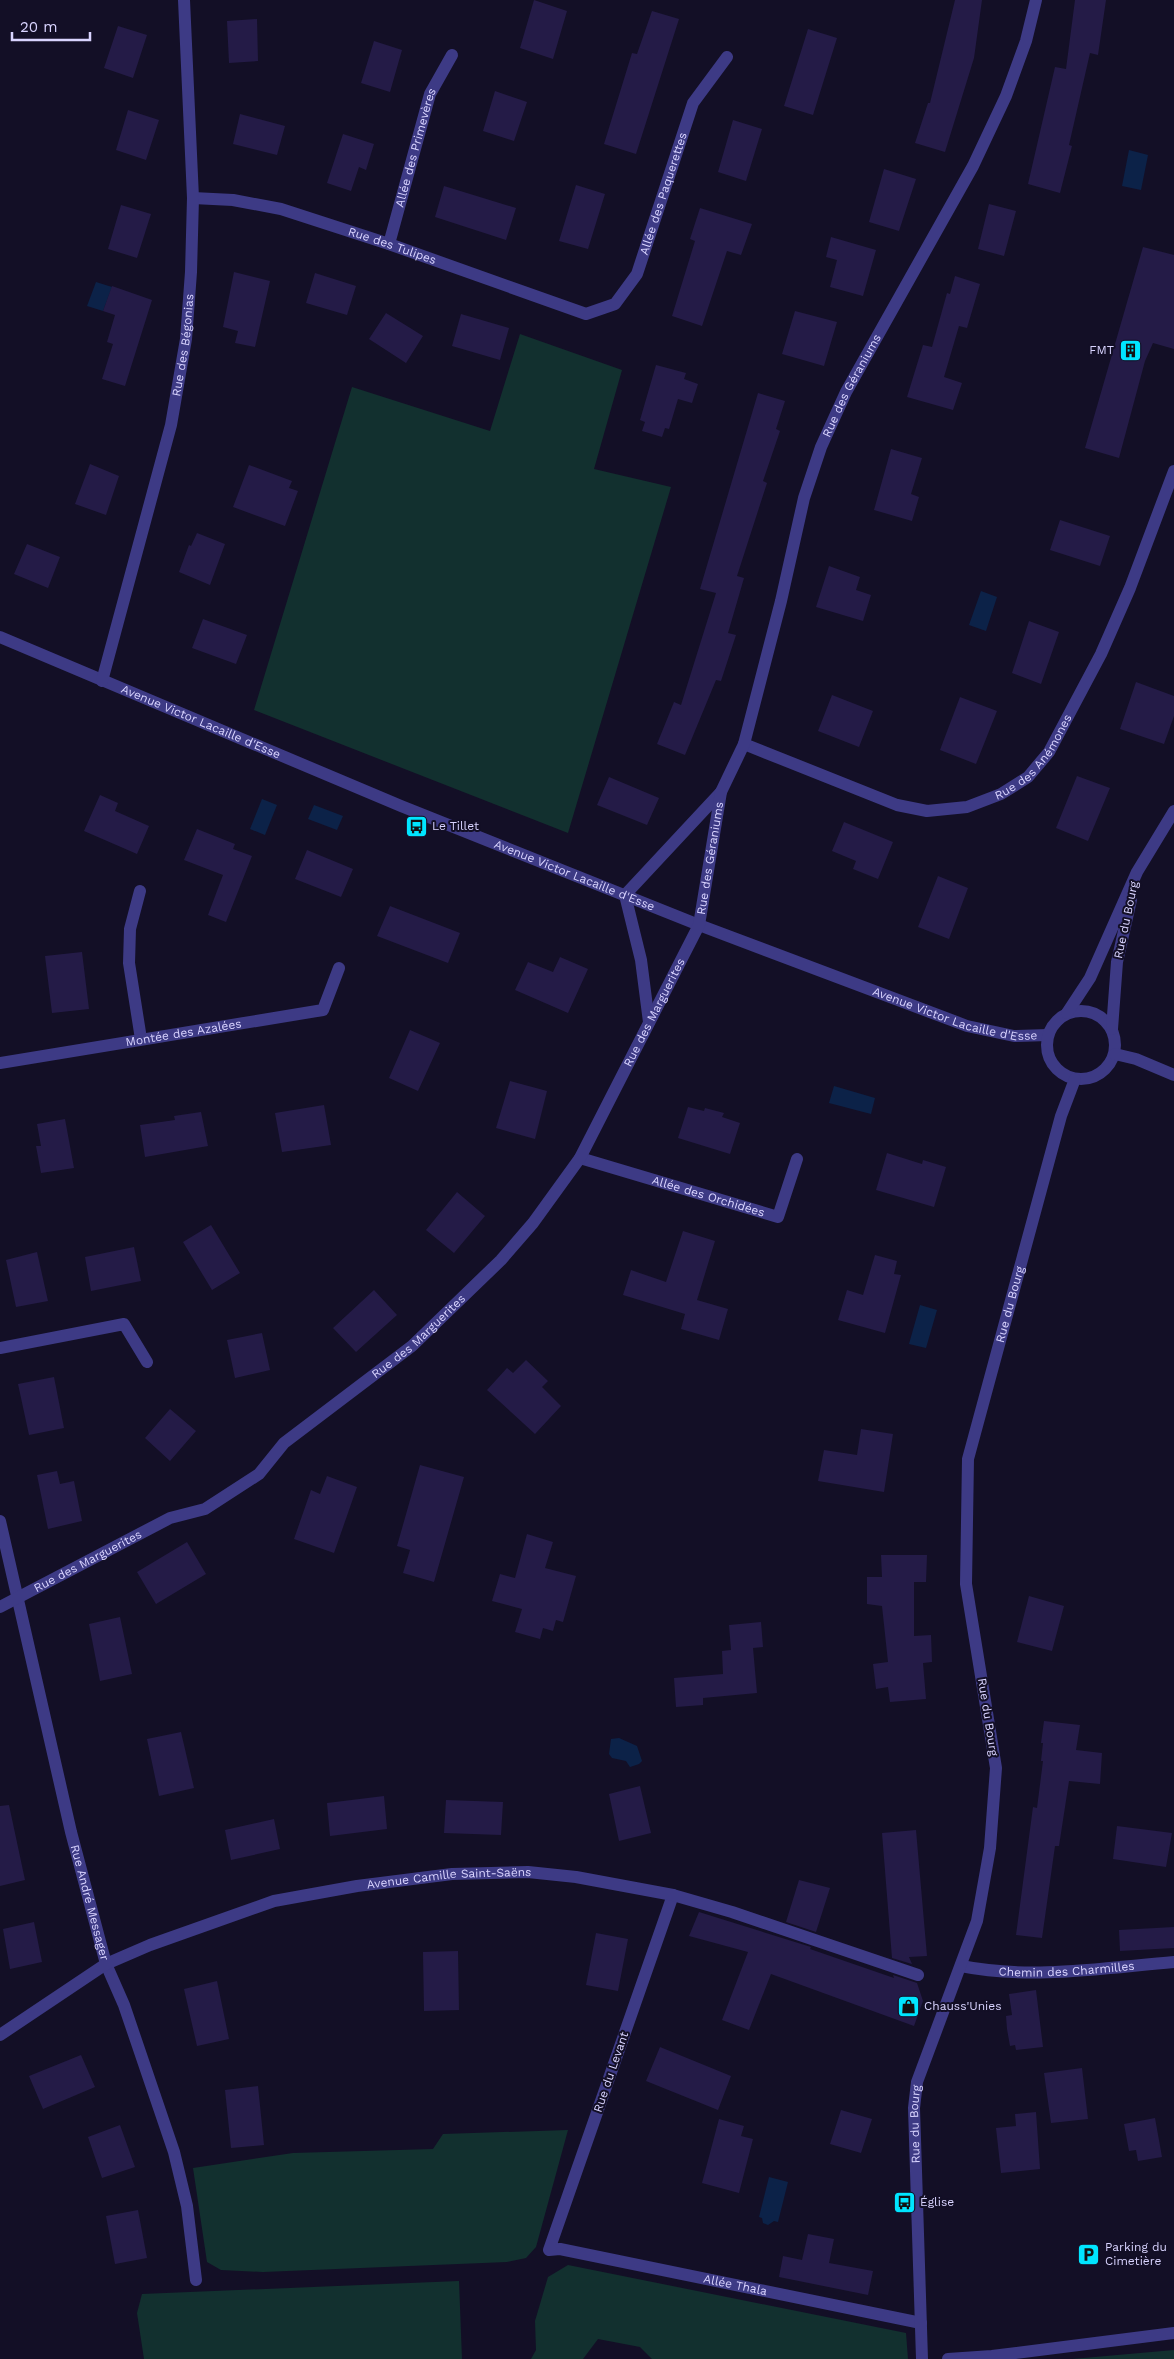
<svg xmlns="http://www.w3.org/2000/svg" width="1174" height="2359" viewBox="0 0 1174 2359" font-family="'Work Sans',sans-serif">
  <style>
    .green { fill: #12302f }
    .water { fill: #0c2248 }
    .building { fill: #241b47 }
    .lines { fill: none; stroke-linecap: round; stroke-linejoin: round }
    .minor { stroke: #3d3a85; stroke-width: 12 }
    .labels { text-anchor: middle; dominant-baseline: central; stroke-width: 4; stroke-linejoin: round; paint-order: stroke }
    .street-label { font-size: 12px; fill: #d9d4ff; stroke: #130f26 }
    .poi-label { font-size: 12px; fill: #d9d4ff; stroke: #130f26; text-anchor: start }
  </style>
  <rect width="100%" height="100%" fill="#130f26"/>
  <path class="green" d="M520,334L622,370L594,469L671,487L568,833L254,710L352,387L490,431Z
    M568,2130L536,2247L526,2258L507,2262L263,2272L221,2270L207,2262L193,2168L293,2153L433,2149L443,2134Z
    M568,2265L906,2333L908,2359H652L640,2347L598,2339L583,2359H531L536,2350L535,2321L548,2277Z
    M459,2281L462,2359H144L137,2313L142,2294Z
    M1174,2350V2359H1072Z"/>
  <path class="water" d="M1129,150L1148,155L1141,190L1122,186Z
    M96,282L112,287L103,311L87,306Z
    M981,591L997,597L986,631L969,625Z
    M262,799L277,805L265,835L250,829Z
    M314,805L343,816L337,830L308,819Z
    M834,1086L875,1098L871,1114L829,1103Z
    M920,1305L937,1310L926,1348L909,1344Z
    M619,1738L637,1746L642,1761L639,1764L630,1767L626,1761L612,1758L609,1754L611,1739Z
    M769,2177L788,2182L778,2222L774,2221L768,2225L763,2223L762,2218L759,2217Z"/>
  <path class="building" d="M534,0L567,11L553,59L520,48Z
    M955,0H982L974,58L945,152L915,143L928,103H930Z
    M1075,0H1106L1098,55L1090,53L1069,145L1072,146L1060,193L1028,184L1055,67L1066,69Z
    M652,11L679,19L636,154L604,144L632,53L637,54Z
    M257,19L258,61L229,63L227,21Z
    M118,26L147,35L133,78L104,68Z
    M808,29L837,38L813,115L784,106Z
    M374,41L402,50L390,92L361,83Z
    M495,91L527,102L514,141L483,131Z
    M128,110L159,120L146,160L116,150Z
    M240,114L285,126L277,155L233,144Z
    M733,120L762,129L746,181L718,172Z
    M343,134L374,144L366,170L359,167L351,191L327,183Z
    M884,169L916,179L899,231L869,222Z
    M576,185L605,194L588,249L559,241Z
    M444,186L516,208L506,240L435,217Z
    M989,204L1016,211L1004,256L978,249Z
    M121,205L151,214L137,258L108,249Z
    M700,208L752,224L741,255L727,251L702,326L672,316L695,241L690,239Z
    M831,237L876,250L863,296L830,287L837,260L826,257Z
    M1143,247L1174,255V349L1153,343L1145,361L1119,458L1085,448Z
    M234,272L270,281L255,347L235,343L238,331L223,327Z
    M315,273L356,286L347,315L306,303Z
    M955,276L980,284L967,328L959,326L944,377L962,383L953,410L907,397L923,345L932,347L947,293L950,294Z
    M112,286L152,300L125,386L102,379L113,344L107,342L115,315L103,311Z
    M795,311L837,322L824,366L782,354Z
    M386,313L423,336L406,363L369,339Z
    M461,314L509,328L500,360L452,346Z
    M656,365L686,373L684,379L698,384L692,403L678,399L669,429L665,428L662,437L642,431L645,422L640,420Z
    M758,393L785,401L776,429L780,431L763,481L767,483L737,576L744,578L728,633L736,635L721,681L716,680L685,755L657,744L674,702L681,705L716,593L700,589Z
    M891,449L922,458L911,494L919,497L912,521L874,510Z
    M90,464L119,476L106,515L75,504Z
    M249,465L292,481L289,488L298,491L285,526L233,507Z
    M1060,520L1110,536L1100,566L1050,550Z
    M197,533L225,544L210,585L179,572L189,545L191,546Z
    M27,544L60,557L48,588L14,574Z
    M829,566L860,577L856,590L871,595L863,621L816,607Z
    M203,619L247,635L236,664L192,648Z
    M1029,621L1059,632L1041,684L1012,673Z
    M1136,682L1174,696V716L1164,744L1120,729Z
    M832,695L873,711L859,747L818,731Z
    M960,697L997,711L976,764L940,750Z
    M1077,776L1110,788L1088,841L1056,828Z
    M609,777L659,798L647,825L597,805Z
    M100,795L118,803L115,811L149,826L137,854L84,831Z
    M844,822L893,842L878,879L853,869L856,861L832,851Z
    M197,829L235,844L233,849L252,856L226,922L208,915L223,875L184,860Z
    M307,850L353,869L341,897L295,879Z
    M938,876L968,888L949,939L918,927Z
    M390,906L460,933L448,963L377,936Z
    M82,952L89,1009L52,1013L45,956Z
    M560,957L588,969L568,1013L515,990L528,962L553,972Z
    M410,1030L440,1043L418,1091L389,1078Z
    M510,1081L547,1091L535,1139L496,1128Z
    M324,1105L331,1145L282,1152L275,1113Z
    M688,1107L704,1111L705,1108L724,1113L722,1117L740,1123L730,1154L678,1138Z
    M201,1112L208,1146L145,1157L140,1125L175,1120L174,1116Z
    M65,1119L74,1168L41,1173L36,1146H41L37,1124Z
    M887,1153L922,1164L923,1160L946,1167L934,1207L876,1190Z
    M457,1192L485,1216L454,1253L426,1230Z
    M211,1225L240,1273L212,1290L183,1242Z
    M683,1231L715,1241L697,1300L728,1309L719,1340L681,1329L685,1314L623,1295L631,1270L666,1282Z
    M134,1247L141,1281L91,1291L85,1257Z
    M37,1252L48,1301L16,1307L6,1260Z
    M875,1255L897,1261L894,1274L901,1275L885,1333L838,1320L847,1290L863,1295Z
    M374,1290L397,1315L356,1352L333,1328Z
    M262,1333L270,1370L235,1378L227,1340Z
    M526,1360L548,1381L542,1387L561,1406L535,1434L487,1390L507,1368L513,1373Z
    M54,1377L64,1428L29,1435L18,1384Z
    M170,1409L196,1431L170,1461L145,1438Z
    M861,1429L893,1434L884,1492L818,1481L824,1450L857,1455Z
    M420,1465L464,1477L434,1582L403,1573L410,1550L397,1546Z
    M57,1471L60,1484L74,1481L82,1521L48,1529L37,1475Z
    M327,1476L357,1487L334,1553L294,1539L311,1490L320,1494Z
    M527,1534L553,1542L545,1568L576,1576L563,1622L556,1620L553,1631L543,1628L540,1639L515,1632L522,1609L492,1601L500,1574L515,1578Z
    M187,1542L206,1574L156,1604L137,1572Z
    M881,1555H927L926,1582H914V1636L931,1635L932,1662L923,1663L926,1699L890,1702L888,1687L876,1689L873,1664L888,1662L882,1606L867,1604V1577H882Z
    M1029,1596L1064,1606L1052,1651L1017,1642Z
    M120,1617L132,1674L100,1681L89,1624Z
    M761,1622L763,1647L753,1648L757,1693L703,1698V1705L676,1707L674,1678L723,1674L722,1651L731,1650L729,1625Z
    M1044,1721L1080,1725L1076,1750L1102,1753L1100,1784L1069,1781L1059,1846H1055L1042,1938L1016,1935L1033,1807L1037,1808L1043,1761H1041L1043,1743H1041Z
    M181,1732L194,1788L159,1796L147,1739Z
    M640,1786L651,1833L619,1841L609,1794Z
    M384,1796L387,1829L330,1836L327,1803Z
    M446,1800L503,1802L501,1835L444,1833Z
    M9,1805L25,1880L0,1886V1806Z
    M274,1819L280,1849L231,1860L225,1830Z
    M1117,1826L1172,1833L1166,1867L1113,1859Z
    M916,1830L927,1956L909,1957L912,1964L892,1958L882,1833Z
    M799,1880L830,1888L816,1932L786,1922Z
    M699,1912L811,1947L810,1949L894,1978L893,1975L917,1983L923,2001L914,2026L771,1974L749,2030L722,2020L748,1952L689,1936Z
    M34,1922L42,1962L10,1969L3,1929Z
    M1174,1927V1948L1120,1951L1119,1930Z
    M596,1933L628,1939L618,1991L586,1985Z
    M458,1951L459,2010L424,2011L423,1952Z
    M217,1981L229,2039L197,2046L184,1989Z
    M1036,1990L1043,2047L1016,2050L1015,2045L1010,2046L1007,2029L1006,2016L1012,2015L1009,1994Z
    M660,2047L731,2076L718,2110L646,2081Z
    M81,2055L95,2087L43,2109L29,2076Z
    M1082,2068L1088,2119L1051,2123L1044,2073Z
    M258,2086L264,2145L231,2148L225,2090Z
    M841,2110L872,2119L861,2153L830,2144Z
    M1036,2112L1040,2169L1001,2173L996,2128L1016,2126L1015,2114Z
    M1155,2118L1162,2157L1138,2161L1136,2150L1129,2151L1124,2124Z
    M719,2119L744,2126L741,2136L753,2139L739,2193L702,2183Z
    M120,2125L135,2167L102,2178L88,2137Z
    M138,2210L147,2258L115,2264L106,2216Z
    M808,2234L834,2239L829,2263L873,2271L868,2295L779,2277L783,2256L802,2260Z"/>
  <g class="lines">
    <g class="minor">
      <path id="s1" d="M193,198L233,200L281,209L389,244L586,314L615,304L637,274L693,103L727,57"/>
      <path id="s2" d="M389,244L430,94L452,55"/>
      <path id="s3" d="M0,637L401,806L699,925L967,1026L1014,1036L1048,1035"/>
      <path id="s4" d="M102,681L171,425L186,339L191,272L193,198L184,0"/>
      <path id="s5" d="M744,744L897,805L927,811L967,807L1001,794L1028,777L1049,752L1101,654L1130,588L1174,471"/>
      <path d="M140,891L130,929L129,963L141,1039"/>
      <path d="M625,895L721,792"/>
      <path d="M625,895L641,960L649,1022"/>
      <circle cx="1081" cy="1045" r="34"/>
      <path d="M1067,1013L1090,978L1137,872L1174,811"/>
      <path d="M1112,1029L1117,962L1131,900"/>
      <path d="M1115,1054L1136,1059L1174,1075"/>
      <path id="s6" d="M0,1063L323,1010L339,968"/>
      <path id="s7" d="M580,1158L778,1217L797,1159"/>
      <path d="M0,1348L124,1324L147,1362"/>
      <path id="s8" d="M0,1521L71,1832L106,1964L124,2005L174,2152L187,2206L196,2280"/>
      <path id="s9" d="M0,1607L170,1518L205,1509L259,1474L284,1443L412,1346L501,1260L533,1223L580,1158L699,925L721,792L744,744L781,601L804,498L821,447L846,392L973,166L1006,96L1026,41L1036,0"/>
      <path id="s10" d="M673,1895L549,2250L560,2249L921,2323"/>
      <path id="s11" d="M961,1966C1031,1980 1103,1968 1174,1962"/>
      <path id="s12" d="M0,2035L106,1964L150,1945L274,1901L357,1886L452,1874L528,1872L576,1877L673,1895L732,1912L918,1975"/>
      <path id="s13" d="M922,2359L914,2108L917,2082L977,1921L990,1848L996,1768L966,1584L968,1459L1061,1116L1075,1079"/>
      <path d="M948,2359L992,2356L1174,2333"/>
    </g>
  </g>
  <defs>
    <symbol id="building-square" viewBox="-11 -11 22 22"><rect x="-9" y="-9" width="18" height="18" rx="4" fill="#00e5ff" stroke="#130f26"/><path d="M-4-6H4V6H1V3H-1V6H-4ZM-2.5-4.3h1.7v1.8h-1.7ZM.8-4.3h1.7v1.8H.8ZM-2.5-1h1.7V.8h-1.7ZM.8-1h1.7V.8H.8Z" fill="#111"/></symbol>
    <symbol id="bus-square" viewBox="-11 -11 22 22"><rect x="-9" y="-9" width="18" height="18" rx="4" fill="#00e5ff" stroke="#130f26"/><path d="M-5-6H5V4H4V6H2V4H-2V6H-4V4H-5ZM-3.5-4V0h7V-4ZM-3.5 1.2v1.5H-2V1.2ZM2 1.2v1.5H3.5V1.2Z" fill="#111"/></symbol>
    <symbol id="shop-square" viewBox="-11 -11 22 22"><rect x="-9" y="-9" width="18" height="18" rx="4" fill="#00e5ff" stroke="#130f26"/><path d="M-5-2.5h2.3a2.7 3.5 0 0 1 5.4 0H5L5.5 6h-11ZM-1.5-2.5h3a1.5 2.3 0 0 0-3 0Z" fill="#111"/></symbol>
    <symbol id="parking-square" viewBox="-11 -11 22 22"><rect x="-9" y="-9" width="18" height="18" rx="4" fill="#00e5ff" stroke="#130f26"/><path d="M-3.5-5.5H1a3.5 3.5 0 0 1 0 7H-1V5.5H-3.5ZM-1-3.4V-.6H.8a1.4 1.4 0 0 0 0-2.8Z" fill="#111"/></symbol>
  </defs>
  <g fill-rule="evenodd">
    <use href="#building-square" x="1118" y="338" width="25" height="25"/>
    <use href="#bus-square" x="404" y="814" width="25" height="25"/>
    <use href="#shop-square" x="896" y="1994" width="25" height="25"/>
    <use href="#bus-square" x="892" y="2190" width="25" height="25"/>
    <use href="#parking-square" x="1076" y="2242" width="25" height="25"/>
  </g>
  <g class="labels">
    <g class="street-label">
      <text stroke="none"><textPath href="#s2" startOffset="100">Allée des Primevères</textPath></text>
      <text stroke="none"><textPath href="#s1" startOffset="564">Allée des Paquerettes</textPath></text>
      <text stroke="none"><textPath href="#s1" startOffset="206">Rue des Tulipes</textPath></text>
      <text stroke="none"><textPath href="#s4" startOffset="346">Rue des Bégonias</textPath></text>
      <text stroke="none"><textPath href="#s9" startOffset="1571">Rue des Géraniums</textPath></text>
      <text stroke="none"><textPath href="#s3" startOffset="218">Avenue Victor Lacaille d'Esse</textPath></text>
      <text stroke="none"><textPath href="#s5" startOffset="322">Rue des Anémones</textPath></text>
      <text stroke="none"><textPath href="#s9" startOffset="1075">Rue des Géraniums</textPath></text>
      <text stroke="none"><textPath href="#s3" startOffset="622">Avenue Victor Lacaille d'Esse</textPath></text>
      <text transform="translate(1126 920) rotate(-78)">Rue du Bourg</text>
      <text stroke="none"><textPath href="#s3" startOffset="1028">Avenue Victor Lacaille d'Esse</textPath></text>
      <text stroke="none"><textPath href="#s9" startOffset="909">Rue des Marguerites</textPath></text>
      <text stroke="none"><textPath href="#s6" startOffset="186">Montée des Azalées</textPath></text>
      <text stroke="none"><textPath href="#s7" startOffset="134">Allée des Orchidées</textPath></text>
      <text stroke="none"><textPath href="#s13" startOffset="1075">Rue du Bourg</textPath></text>
      <text stroke="none"><textPath href="#s9" startOffset="504">Rue des Marguerites</textPath></text>
      <text stroke="none"><textPath href="#s9" startOffset="99">Rue des Marguerites</textPath></text>
      <text transform="translate(988 1717) rotate(81)">Rue du Bourg</text>
      <text stroke="none"><textPath href="#s12" startOffset="484">Avenue Camille Saint-Saëns</textPath></text>
      <text stroke="none"><textPath href="#s8" startOffset="392">Rue André Messager</textPath></text>
      <text stroke="none"><textPath href="#s11" startOffset="106">Chemin des Charmilles</textPath></text>
      <text transform="translate(611 2072) rotate(-71)">Rue du Levant</text>
      <text stroke="none"><textPath href="#s13" startOffset="235">Rue du Bourg</textPath></text>
      <text stroke="none"><textPath href="#s10" startOffset="566">Allée Thala</textPath></text>
    </g>
    <g class="poi-label">
      <text x="1114" y="350" text-anchor="end">FMT</text>
      <text x="432" y="826">Le Tillet</text>
      <text x="924" y="2006">Chauss'Unies</text>
      <text x="920" y="2202">Église</text>
      <text x="1105" y="2247">Parking du<tspan x="1105" dy="14">Cimetière</tspan></text>
    </g>
  </g>
  <path d="M12 32v8h78v-8" fill="none" stroke="#d9d4ff" stroke-width="2.5"/>
  <text x="20" y="32" font-size="15" fill="#d9d4ff" stroke="#130f26" stroke-width="4" paint-order="stroke">20 m</text>
</svg>
